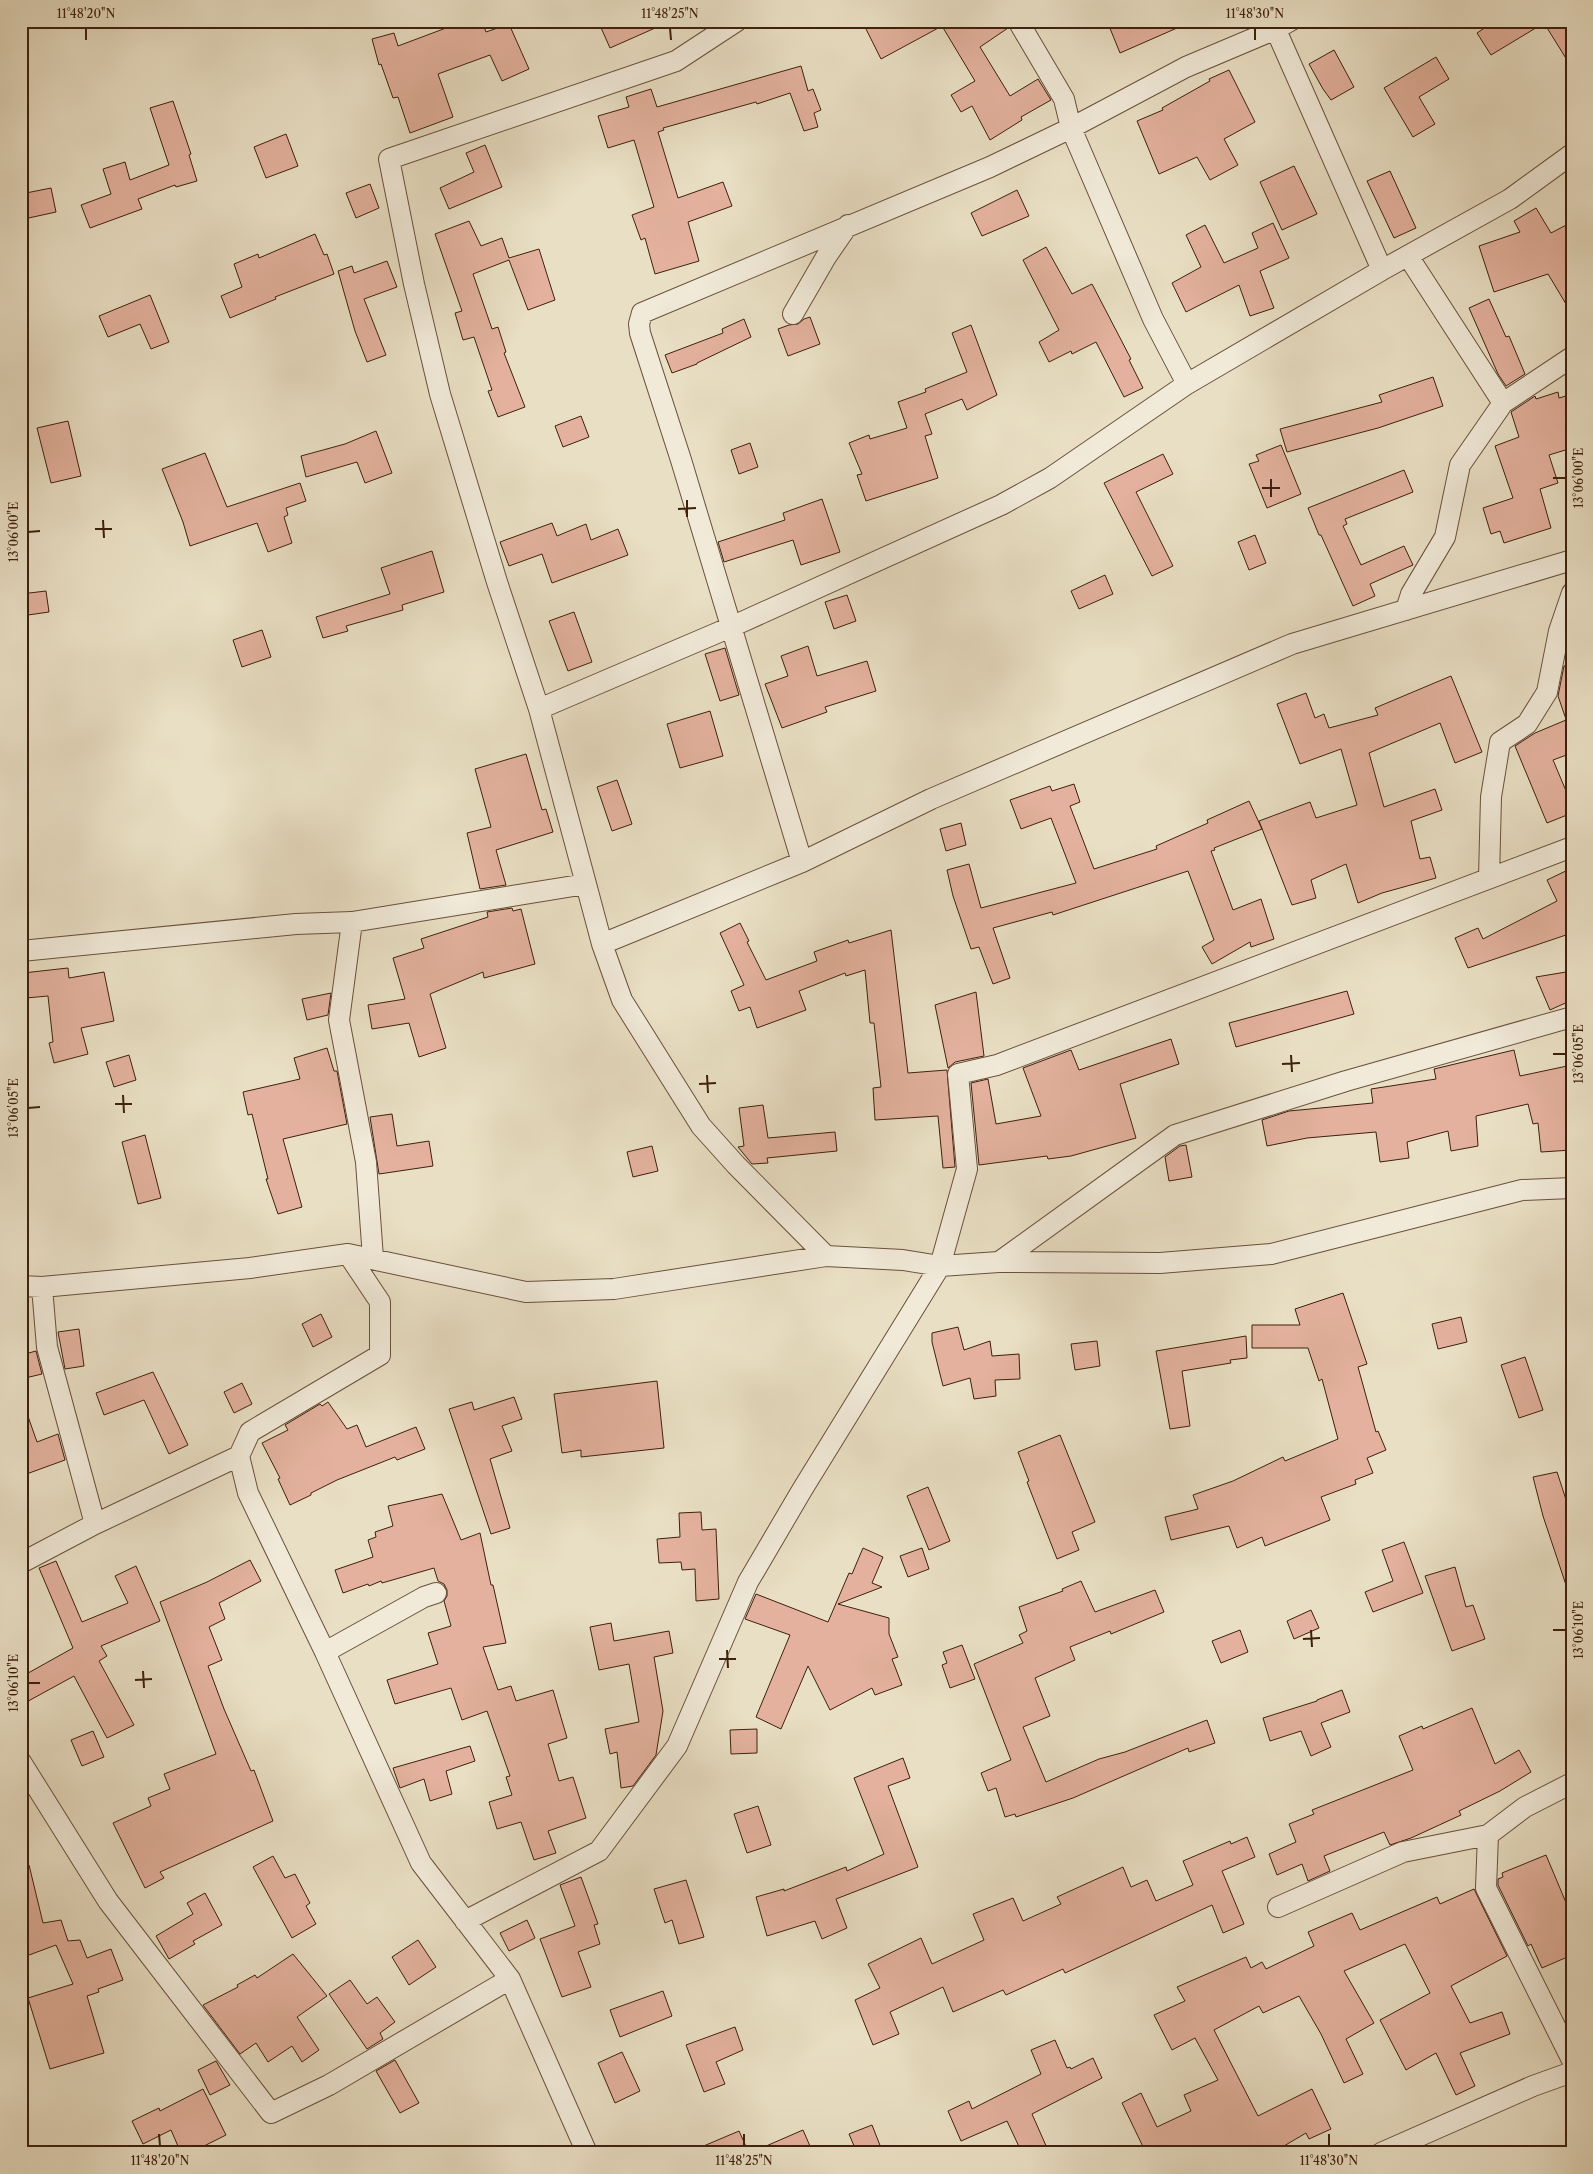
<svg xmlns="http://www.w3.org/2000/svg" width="1593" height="2174" viewBox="0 0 1593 2174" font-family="'Libre Caslon Text',serif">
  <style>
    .building { fill: #e3b19d; stroke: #3f200d }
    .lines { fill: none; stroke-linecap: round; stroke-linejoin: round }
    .street-casing { stroke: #6a503b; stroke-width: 22 }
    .street { stroke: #f1ead9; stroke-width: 20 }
    .ticks { fill: none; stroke: #3f200d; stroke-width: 2 }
    .neatline { fill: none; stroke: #3f200d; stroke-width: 2 }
    .ticks-label { font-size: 12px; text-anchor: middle; fill: #3f200d }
  </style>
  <rect width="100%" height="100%" fill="#e9dfc4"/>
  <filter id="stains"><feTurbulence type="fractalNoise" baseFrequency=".004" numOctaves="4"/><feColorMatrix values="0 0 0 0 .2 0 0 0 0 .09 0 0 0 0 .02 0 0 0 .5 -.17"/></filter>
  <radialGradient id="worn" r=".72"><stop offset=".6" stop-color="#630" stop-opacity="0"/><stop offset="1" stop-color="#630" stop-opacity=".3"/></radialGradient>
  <path class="building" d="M452,21H482L486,32L509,24L529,69L502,81L490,55L438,74L453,117L410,133L398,97L393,98L381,64L379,65L372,39L394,33L398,46L454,25Z
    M598,21H671L610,48Z
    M862,21H1006L1008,28L980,47L1010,96L1038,79L1051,100L1021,117L1022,120L990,140L972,106L961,112L951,95L975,81L942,26L881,59Z
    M1107,21H1193L1120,53Z
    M1495,21H1566L1572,30V68L1544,23L1491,55L1477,33Z
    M1334,50L1354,87L1331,100L1323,89L1309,64Z
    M1436,57L1449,79L1419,97L1435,124L1413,137L1384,88Z
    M801,66L808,91L813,89L821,110L814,113L818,127L804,131L790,93L757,104L756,102L663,128L664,130L658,132L678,198L723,182L732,206L688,222L699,261L655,274L645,238L641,240L632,215L654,207L634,140L608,148L598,116L629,107L626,97L651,89L657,107Z
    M1229,70L1255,122L1224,139L1238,165L1210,180L1197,157L1159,174L1137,121L1163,110L1162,108L1210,81L1209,79Z
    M173,101L191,154L189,155L197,181L176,187L175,185L138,199L142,209L90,228L81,205L111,194L103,169L125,162L130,180L169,165L150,108Z
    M286,134L298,166L266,178L254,147Z
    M485,145L502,187L449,209L440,188L474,172L466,153Z
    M1294,166L1317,214L1282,230L1260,182Z
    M1390,171L1416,228L1394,238L1367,181Z
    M370,184L379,208L356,218L346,193Z
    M51,188L56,212L24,219L21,194Z
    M1017,190L1029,216L982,236L971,213Z
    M1536,208L1551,233L1572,222V314L1548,274L1494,292L1479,246L1520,232L1514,221Z
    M469,221L481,246L502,238L509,258L539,249L555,300L528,310L509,260L473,274L492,329L498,327L506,352L504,353L525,407L498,417L488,391L492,390L474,337L463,340L455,313L462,311L435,234Z
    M1273,223L1289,258L1260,271L1274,308L1250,316L1239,285L1186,312L1172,283L1201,267L1186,235L1205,225L1224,263L1258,248L1252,233Z
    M315,234L324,255L327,254L334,274L275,297L276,299L230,318L221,296L242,287L234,264L258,254L259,258Z
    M1046,247L1072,294L1092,284L1131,359L1129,360L1143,388L1124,397L1096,342L1072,354L1071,351L1049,362L1039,342L1059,330L1023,260Z
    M387,261L397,287L364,299L386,355L367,362L355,331L338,271L352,266L354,273Z
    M150,295L169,342L151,349L140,324L108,337L99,316Z
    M1489,299L1506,337L1509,336L1525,374L1506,386L1498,374L1469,308Z
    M810,317L820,344L788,356L778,329L789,325L798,324L804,319Z
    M744,319L751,337L697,363V364L672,373L665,355L723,333L722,329Z
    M971,325L997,395L967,410L962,399L925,414L932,434L925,436L938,478L866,501L857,475L862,474L849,443L869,435L870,439L907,428L898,402L926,392L925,389L967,372L952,333Z
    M1433,377L1443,406L1378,428L1287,452L1280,429L1382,402L1379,395Z
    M1558,392L1559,398L1566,396L1572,414V448L1549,455L1558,483L1540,489L1551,528L1504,543L1500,531L1491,534L1483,508L1513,498L1495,446L1519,437L1511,412L1535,396L1536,399Z
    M581,416L589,437L563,447L555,426Z
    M68,421L81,476L51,483L37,428Z
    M376,431L392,473L365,483L357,462L306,477L301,456L345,444Z
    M750,443L758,467L739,474L731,450Z
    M1281,445L1301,494L1267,508L1249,464L1259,461L1256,455Z
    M205,453L227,507L300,483L306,501L286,508L288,515L284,517L292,543L268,552L257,523L190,546L183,522L162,469Z
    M1163,454L1173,474L1136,492L1173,566L1152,576L1104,483Z
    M1404,470L1413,492L1345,519L1347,524L1343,526L1361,565L1404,546L1413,565L1370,584L1375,596L1353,606L1321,535H1319L1308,508Z
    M822,499L840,552L801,565L793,540L724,562L718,542L785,520L783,513Z
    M552,523L557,536L586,524L591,540L618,529L628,555L552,583L542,554L509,566L500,542Z
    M1255,535L1266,563L1249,570L1238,542Z
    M432,551L444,592L402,605L403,610L346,626L348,631L323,638L316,617L390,594L381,568Z
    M1105,575L1113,594L1079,609L1071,591Z
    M46,591L49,612L21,616V594Z
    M847,595L856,621L834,629L825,602Z
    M574,612L592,662L568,671L549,621Z
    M262,630L271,657L242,667L233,640Z
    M808,646L817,676L867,661L876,691L825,707L827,712L782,728L765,684L788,676L781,656Z
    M725,648L739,695L720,701L705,654Z
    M1572,663V724L1568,725L1558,696L1564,666Z
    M1451,676L1482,752L1455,763L1440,723L1369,753L1384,807L1435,789L1442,810L1411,821L1420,859L1430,857L1436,878L1382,893L1358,903L1346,864L1311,880L1316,898L1292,905L1259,821L1310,802L1316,818L1357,805L1341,749L1300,764L1277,704L1306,693L1315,718L1324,714L1329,728L1378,715L1375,708Z
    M710,711L723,756L680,768L667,724Z
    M1566,720L1572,737V753L1553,760L1572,805V813L1547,823L1515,746L1535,733Z
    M526,754L542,810L546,809L553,832L496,850L506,885L480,889L467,833L491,827L475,769Z
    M617,780L632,824L612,831L597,787Z
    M1074,784L1080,802L1070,806L1094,869L1157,849L1156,846L1208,823L1207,820L1249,801L1262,829L1214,848L1215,850L1211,851L1233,910L1261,899L1274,939L1251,947L1250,942L1212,964L1202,947L1214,940L1188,871L1053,915L1052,912L993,928L1010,978L993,984L979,947L971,949L953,896L947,870L969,864L981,908L1076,883L1051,818L1021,829L1010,800L1050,786L1052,791Z
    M961,823L966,845L946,851L940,829Z
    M1572,868V933L1468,968L1455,938L1478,928L1483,939L1557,901L1547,880Z
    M512,908L513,911L521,909L535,964L484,978L483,972L430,994L446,1048L419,1057L409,1023L372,1029L368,1005L405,999L393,958L424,948L421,939L488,917L487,912Z
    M740,923L749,941L747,942L766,980L817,961L814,952L848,940L849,943L891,930L908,1073L947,1070L955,1167L943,1168L938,1116L875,1120L873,1088L881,1087L874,1023H870L865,970L846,976L845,973L799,991L806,1010L757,1028L750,1007L739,1011L731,991L744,985L720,933Z
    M68,968L69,978L104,972L114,1021L81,1028L88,1054L54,1063L49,1043L53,1042L48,996L26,998L23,973Z
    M1572,971V1000L1550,1010L1536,977Z
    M1347,991L1354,1014L1236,1047L1229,1023Z
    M976,992L984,1056L955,1062L948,1068L935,1005Z
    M331,993L328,1015L307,1020L302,999Z
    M1171,1039L1179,1064L1120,1084L1136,1138L1071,1156L1048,1159L1047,1156L979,1165L971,1083L988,1079L996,1124L1041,1116L1023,1068L1071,1050L1079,1070Z
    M327,1048L334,1071H337L347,1124L283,1139L302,1207L278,1214L266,1179H268L252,1114L248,1115L243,1092L300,1079L294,1058Z
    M1514,1050L1520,1076L1572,1065V1150L1541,1152L1538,1123L1533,1124L1528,1104L1476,1116L1478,1146L1451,1151L1448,1131L1407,1142L1409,1158L1380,1162L1376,1132L1307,1138L1267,1146L1262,1120L1289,1111L1373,1103L1371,1089L1436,1079L1434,1069Z
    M129,1055L136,1080L114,1087L106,1062Z
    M763,1105L768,1138L835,1132L837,1151L767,1158L768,1163L752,1164L738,1147L744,1146L739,1108Z
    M392,1114L397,1146L429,1141L433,1166L379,1174L370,1117Z
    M145,1135L161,1198L138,1204L122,1142Z
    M1186,1145L1192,1177L1169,1181L1165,1157L1180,1146Z
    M652,1146L658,1171L633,1177L627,1152Z
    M1343,1293L1367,1364L1358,1367L1376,1432L1378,1431L1386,1450L1367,1458L1373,1473L1355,1480L1356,1484L1321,1497L1330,1520L1265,1546L1262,1537L1237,1548L1229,1526L1171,1540L1165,1517L1198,1509L1193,1495L1233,1481L1283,1457L1285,1461L1338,1439L1322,1379L1319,1381L1308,1348H1252V1325H1300L1295,1309Z
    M321,1314L332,1337L313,1347L302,1324Z
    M1461,1317L1467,1342L1438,1349L1432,1324Z
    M958,1327L964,1350L990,1341L992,1356L1019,1354L1020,1379L995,1380L996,1396L974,1399L970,1378L943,1386L932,1342V1333Z
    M79,1329L84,1366L65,1369L58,1332Z
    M1246,1336L1247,1358L1230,1360L1231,1363L1182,1371L1190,1426L1170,1429L1156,1351Z
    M1097,1341L1100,1366L1075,1370L1071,1344Z
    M36,1351L42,1374L21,1379V1355Z
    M1525,1357L1543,1410L1519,1418L1501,1365Z
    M153,1372L188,1445L169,1454L144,1400L104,1415L96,1393Z
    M657,1381L664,1448L581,1457V1450L562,1453L554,1394Z
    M242,1383L252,1404L234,1413L224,1392Z
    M514,1397L522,1419L502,1426L512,1451L490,1459L510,1528L491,1534L449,1409L472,1402L474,1410Z
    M328,1402L347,1429L357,1425L366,1447L416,1427L425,1449L397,1460L395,1457L337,1480L311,1493V1495L290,1505L278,1479L280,1478L262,1443L288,1430L285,1425L320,1404L322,1406Z
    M21,1405H24L37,1442L58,1434L65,1460L21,1476Z
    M1060,1435L1095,1522L1072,1532L1079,1550L1057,1559L1027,1482L1029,1481L1018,1452Z
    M1557,1472L1572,1518V1590L1568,1591L1543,1516L1533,1477Z
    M928,1487L950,1541L929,1550L907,1496Z
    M442,1494L461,1540L480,1533L491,1585H493L506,1643L483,1647L498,1690L511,1686L516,1701L553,1690L567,1738L548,1744L559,1781L573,1777L586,1818L548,1831L556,1853L534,1860L521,1822L497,1829L489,1802L512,1795L506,1777L510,1776L487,1711L462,1720L451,1688L395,1704L387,1680L438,1664L428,1633L451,1626L444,1601L447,1596V1590L444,1584L438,1581L434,1568L382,1583L381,1581L369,1586L368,1584L343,1593L335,1570L373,1557L368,1540L376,1537L375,1532L393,1526L388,1506Z
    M701,1512L702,1530L716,1529L719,1599L696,1601L695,1569L682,1570L681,1562L659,1563L657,1539L680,1537L679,1513Z
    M1404,1542L1423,1593L1373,1612L1365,1592L1393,1581L1382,1550Z
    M863,1548L883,1557L872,1583L882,1587L838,1604L889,1618V1634L898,1657L892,1659L902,1685L875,1695L872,1688L830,1710L808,1666L781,1729L756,1717L790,1635L745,1619L756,1594L828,1622L849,1573L852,1574Z
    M922,1548L929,1569L908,1577L900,1556Z
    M250,1560L261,1581L219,1603L225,1619L209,1627L222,1660L208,1666L224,1709L251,1771L254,1770L273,1821L160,1872L164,1878L145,1888L113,1823L151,1806L148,1798L170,1789L164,1774L216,1754L160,1602L207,1582Z
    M56,1561L82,1622L128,1603L115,1576L136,1566L160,1621L101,1646L107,1656L99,1661L134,1725L107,1738L74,1676L21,1705V1677L73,1648L39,1568Z
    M1455,1567L1466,1607L1473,1605L1485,1639L1452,1651L1425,1576Z
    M1081,1581L1095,1612L1155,1590L1164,1612L1111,1634L1110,1631L1070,1647L1075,1660L1035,1678L1050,1716L1023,1727L1046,1782L1099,1759L1125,1752L1207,1720L1215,1743L1189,1752L1188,1748L1073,1798L1016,1817L1015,1814L1005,1817L996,1788L988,1791L981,1773L1011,1760L974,1664L1023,1643L1019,1635L1027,1631L1019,1607L1063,1591L1062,1589Z
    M1311,1610L1319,1628L1294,1639L1287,1621Z
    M611,1623L614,1641L669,1631L673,1653L654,1657L663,1711L656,1755L633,1786L621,1788L617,1752L610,1754L605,1729L639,1722L629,1664L599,1670L590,1627Z
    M1240,1630L1248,1652L1221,1663L1212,1641Z
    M962,1645L975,1679L950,1688L942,1665L947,1663L943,1652Z
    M1342,1690L1350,1712L1321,1723L1331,1747L1311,1756L1301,1731L1270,1741L1263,1718L1317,1701V1700Z
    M1472,1708L1495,1764L1519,1750L1531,1772L1500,1791L1459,1811L1461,1815L1411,1838L1390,1845L1384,1832L1324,1856L1330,1871L1308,1881L1302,1864L1277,1875L1269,1854L1296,1842L1289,1824L1314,1814L1312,1810L1413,1770L1399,1736L1422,1726L1423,1729Z
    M757,1729V1753L731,1754L730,1730Z
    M93,1731L104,1757L82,1766L71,1740Z
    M470,1746L475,1761L446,1771L452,1794L430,1801L424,1779L400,1788L393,1768Z
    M903,1758L910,1778L888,1786L918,1867L836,1899L847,1928L822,1939L815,1921L767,1936L756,1897L784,1889V1891L846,1867L847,1871L884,1854L854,1778Z
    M758,1806L771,1845L747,1853L734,1814Z
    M1247,1837L1255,1857L1222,1871L1244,1924L1223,1933L1212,1905L1065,1973L1063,1969L1006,1995L1003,1990L953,2012L943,1987L890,2012L899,2034L873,2045L855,2000L880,1988L868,1964L921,1938L932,1964L984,1940L973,1914L1013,1898L1023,1921L1061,1904L1057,1897L1123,1867L1131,1887L1147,1880L1156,1901L1193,1885L1183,1861L1230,1841L1231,1844Z
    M1546,1855L1567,1905L1572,1903V1955L1542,1968L1531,1944L1528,1946L1498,1885V1879L1503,1877L1502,1873Z
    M273,1856L285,1878L295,1874L310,1903L306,1906L316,1924L292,1938L253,1867Z
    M29,1865L43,1923L61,1920L68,1941L80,1940L87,1958L111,1949L123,1980L98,1989L99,1992L87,1996L104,2053L50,2069L28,1998L73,1984L56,1945L21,1958V1866Z
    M581,1877L598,1924L594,1925L600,1944L578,1952L591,1987L562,1997L540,1939L575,1926L560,1885Z
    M686,1880L704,1937L679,1944L672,1920L665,1923L654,1889Z
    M1474,1889L1507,1956L1451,1986L1470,2023L1502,2012L1510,2034L1460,2053L1475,2086L1456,2095L1436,2053L1406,2070L1380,2020L1430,1993L1405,1944L1344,1971L1374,2023L1346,2039L1363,2074L1344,2083L1321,2034L1299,1996L1263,2013L1259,2006L1214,2030L1258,2116L1312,2089L1331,2129L1309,2139L1306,2133L1272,2153H1146L1122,2103L1141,2093L1157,2127L1191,2111L1184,2095L1218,2080L1195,2038L1172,2050L1154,2015L1185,2001L1177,1987L1246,1957L1251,1968L1262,1962L1266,1969L1314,1946L1308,1932L1352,1913L1360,1930L1437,1897L1440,1904Z
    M205,1893L222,1925L193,1941L195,1944L169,1959L156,1936L193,1914L187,1903Z
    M527,1920L535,1938L509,1951L500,1933Z
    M418,1940L436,1967L409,1985L392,1957Z
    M293,1954L327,1996L297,2017L319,2050L302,2062L292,2046L268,2062L256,2043L240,2054L203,2005L238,1987L237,1985L255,1975L257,1978Z
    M350,1980L367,2004L377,1997L395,2022L380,2033L383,2039L367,2049L329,1994Z
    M663,1991L672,2016L620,2037L610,2010Z
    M735,2027L743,2050L716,2062L725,2084L704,2092L686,2045Z
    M1055,2040L1067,2068L1070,2067L1071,2069L1093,2058L1102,2078L1032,2114L1047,2148L1037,2153H1022L1007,2121L961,2141L948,2111L969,2101L972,2109L1041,2074L1031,2050Z
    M622,2052L640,2091L615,2103L598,2063Z
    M395,2060L419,2103L400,2113L376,2071Z
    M216,2061L230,2085L210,2095L198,2070Z
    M203,2089L226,2135L190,2153H181L171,2130L143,2144L132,2121L159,2108L160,2111Z
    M872,2125L883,2153H857L849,2134Z
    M803,2130L813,2153H750Z
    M739,2131L749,2153H687Z"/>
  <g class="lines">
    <defs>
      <path id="street" d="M1018,21L1064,99L1071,128L1186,67L1276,29L1290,21
        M1272,21L1382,270
        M1408,256L1503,403
        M793,314L826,257L848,225
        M1406,610L1411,594L1445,537L1460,465L1503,403L1572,357
        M539,709L731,627L1001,505L1050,478L1187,384L1382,270L1510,199L1572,154
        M802,862L681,460L640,333L639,324L642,313L990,167L1071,128L1153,319L1187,384
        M1489,878L1491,797L1500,742L1527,724L1547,692L1559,631L1572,593
        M586,884L539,709L497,582L440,394L414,284L389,159L676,61L737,21
        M352,922L339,1020L366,1162L373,1258
        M602,944L622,1000L701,1126L736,1165L826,1256
        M21,951L296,924L352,922L586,884L602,944L802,862L931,799L1292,644L1572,560
        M348,1254L380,1302V1355L250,1432L239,1456L248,1493L325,1652L421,1863L510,1979L587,2153
        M999,1262L1175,1135L1346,1081L1572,1017
        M21,1286L42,1287L250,1268L348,1254L526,1292L614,1289L826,1256L903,1260L940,1266L999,1262L1160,1263L1271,1254L1522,1190L1572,1188
        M42,1287L47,1347L95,1524
        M21,1563L95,1524L239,1456
        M325,1652L424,1597L436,1593
        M21,1762L108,1901L271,2113L329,2085L510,1979
        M1572,1783L1525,1807L1488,1835L1486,1888L1572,2060
        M1278,1907L1403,1852L1488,1835
        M465,1921L599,1851L677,1746L748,1582L802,1490L940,1266L967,1169L958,1074L997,1065L1572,847
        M1381,2153L1533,2086L1572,2072"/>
    </defs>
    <use href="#street" class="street-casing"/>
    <use href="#street" class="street"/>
  </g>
  <path class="ticks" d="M86,28V40M670,28L671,40M1255,28V40M1553,478H1566M1271,479V497M1262,488H1280M687,500V517M678,509L696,508M103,520L104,538M95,529H112M28,532L40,531M1553,1054H1566M1291,1055L1292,1072M1282,1064L1300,1063M707,1075L708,1093M699,1084L716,1083M123,1095L124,1113M115,1104H132M28,1108L40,1107M1311,1630L1312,1647M1553,1630H1566M1303,1639L1320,1638M727,1650L728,1668M719,1659H736M143,1671L144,1688M135,1680L152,1679M28,1683H40M159,2134L160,2146M744,2134V2146M1329,2134V2146"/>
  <rect width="1593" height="2174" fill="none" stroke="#e9dfc4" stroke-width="55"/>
  <rect x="28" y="28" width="1538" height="2118" class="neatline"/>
  <g class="ticks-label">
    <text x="86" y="18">11°48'20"N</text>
    <text x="670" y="18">11°48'25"N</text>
    <text x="1255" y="18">11°48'30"N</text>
    <text transform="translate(1579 478) rotate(-90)" y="4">13°06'00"E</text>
    <text transform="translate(14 532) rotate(-90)" y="4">13°06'00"E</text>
    <text transform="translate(1579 1054) rotate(-90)" y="4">13°06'05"E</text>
    <text transform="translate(14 1108) rotate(-90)" y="4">13°06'05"E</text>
    <text transform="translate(1579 1630) rotate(-90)" y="4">13°06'10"E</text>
    <text transform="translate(14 1683) rotate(-90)" y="4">13°06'10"E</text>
    <text x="160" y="2165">11°48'20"N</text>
    <text x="744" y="2165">11°48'25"N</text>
    <text x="1329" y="2165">11°48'30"N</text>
  </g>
  <rect width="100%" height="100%" filter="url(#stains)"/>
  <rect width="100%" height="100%" fill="url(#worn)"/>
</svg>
